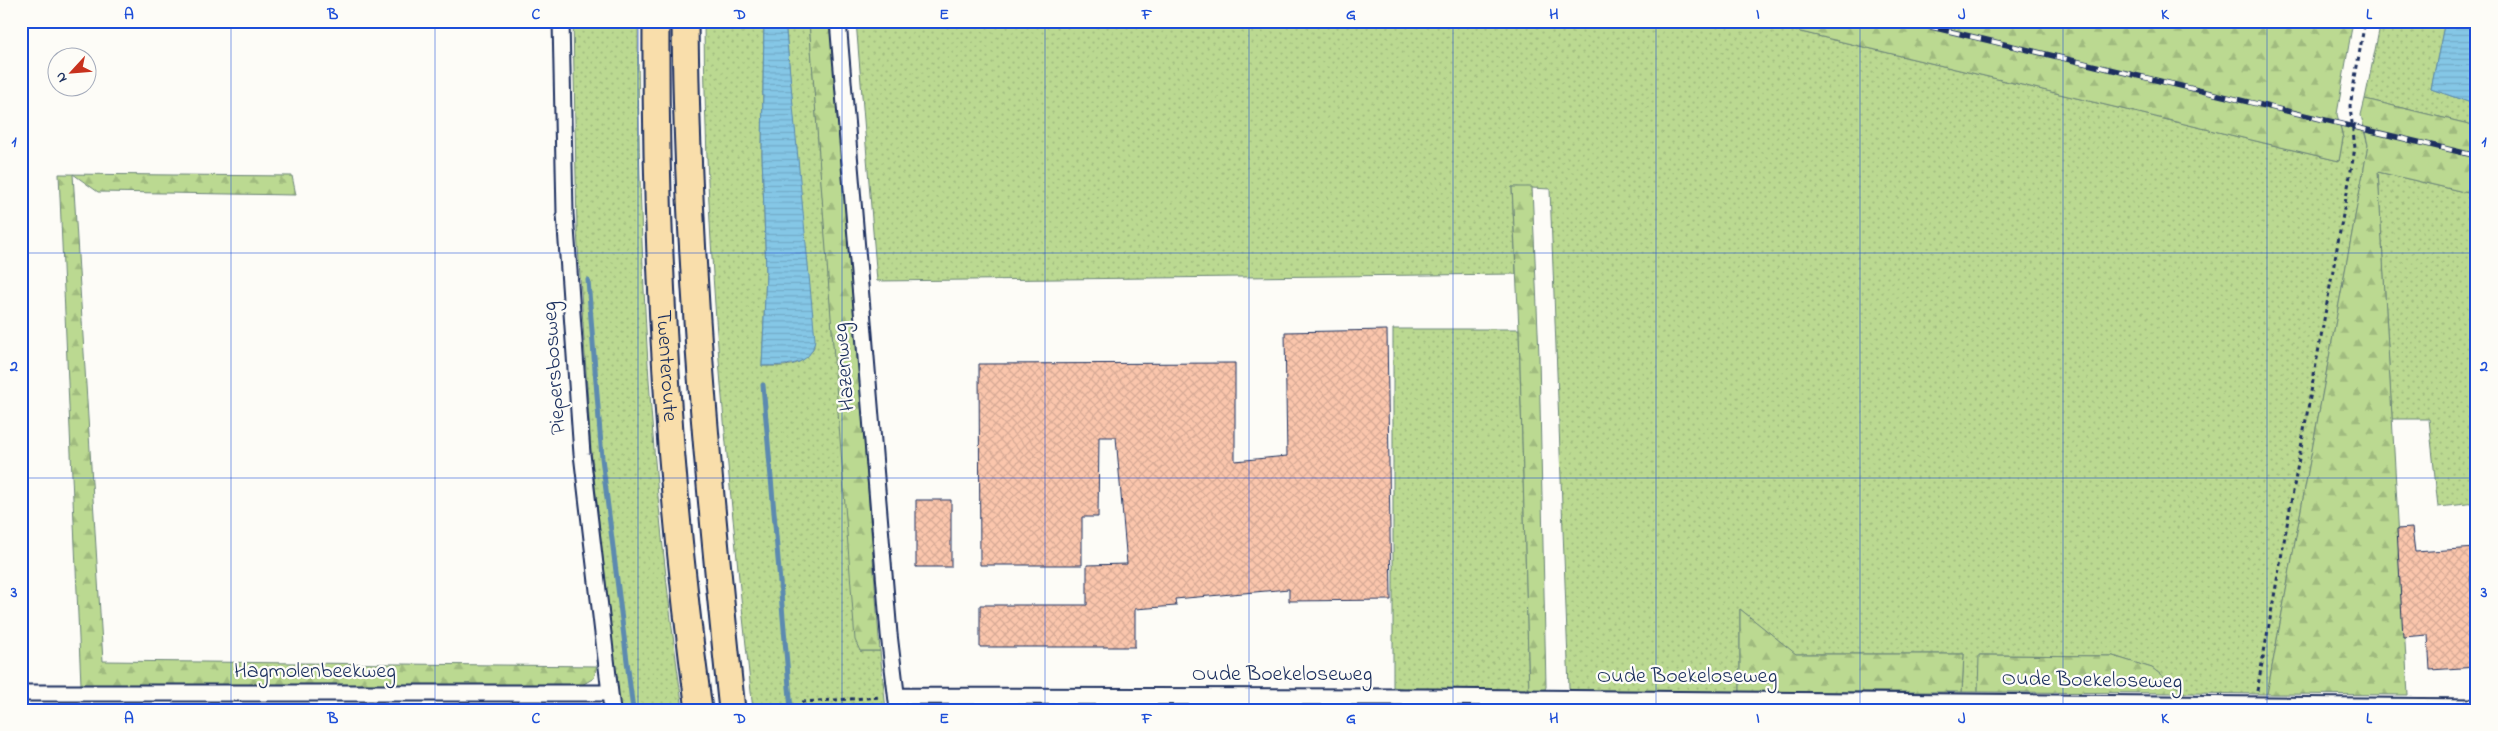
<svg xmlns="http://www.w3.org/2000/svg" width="2498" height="731" viewBox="0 0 2498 731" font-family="'Indie Flower',sans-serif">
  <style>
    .grass { fill: url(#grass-dots); stroke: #6b8478 }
    .forest { fill: url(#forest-firs); stroke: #6b8478 }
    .water { fill: url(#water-rules); stroke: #5b8ab0 }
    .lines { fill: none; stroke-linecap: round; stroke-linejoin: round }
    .stream { stroke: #5b8ab0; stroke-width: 5 }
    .building { fill: url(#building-cross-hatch); stroke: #1b2f5e }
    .minor-casing { stroke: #1b2f5e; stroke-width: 19 }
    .trunk-casing { stroke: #1b2f5e; stroke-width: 29 }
    .path { stroke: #1b2f5e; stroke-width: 3; stroke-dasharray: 4 4; stroke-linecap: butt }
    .minor { stroke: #fdfcf7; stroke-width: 15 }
    .trunk { stroke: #f9deab; stroke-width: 25 }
    .rail-casing { stroke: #1b2f5e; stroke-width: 5.5 }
    .rail { stroke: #fdfcf7; stroke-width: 4; stroke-dasharray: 11; stroke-linecap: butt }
    .grid { fill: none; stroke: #1d4ed8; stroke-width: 1; stroke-opacity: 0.55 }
    .labels { text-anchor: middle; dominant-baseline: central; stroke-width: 4.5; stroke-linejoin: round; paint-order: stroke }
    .street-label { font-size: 22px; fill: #1b2f5e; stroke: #fdfcf7 }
    .neatline { fill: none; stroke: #1d4ed8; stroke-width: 2 }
    .grid-label { font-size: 16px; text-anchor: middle; font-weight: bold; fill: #1d4ed8 }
  </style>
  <defs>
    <pattern id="grass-dots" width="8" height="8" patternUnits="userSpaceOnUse" patternTransform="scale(1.25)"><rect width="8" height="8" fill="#bbd991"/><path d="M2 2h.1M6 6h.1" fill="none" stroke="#a0bb7f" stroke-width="1.8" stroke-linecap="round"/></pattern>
    <pattern id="forest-firs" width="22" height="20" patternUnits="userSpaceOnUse" patternTransform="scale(1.25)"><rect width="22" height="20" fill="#bbd991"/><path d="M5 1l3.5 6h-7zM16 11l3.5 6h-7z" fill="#a0bb7f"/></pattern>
    <pattern id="water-rules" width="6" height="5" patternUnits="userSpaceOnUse" patternTransform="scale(1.25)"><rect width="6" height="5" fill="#85c7e6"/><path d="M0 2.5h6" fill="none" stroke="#72abc8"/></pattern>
    <pattern id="building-cross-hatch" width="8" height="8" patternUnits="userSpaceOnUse" patternTransform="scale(1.25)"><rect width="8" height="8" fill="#fbc6ac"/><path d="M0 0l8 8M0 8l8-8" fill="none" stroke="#d7aa96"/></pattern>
  </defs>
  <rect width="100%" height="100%" fill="#fdfcf7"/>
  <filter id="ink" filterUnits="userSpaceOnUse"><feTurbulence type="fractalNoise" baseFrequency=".02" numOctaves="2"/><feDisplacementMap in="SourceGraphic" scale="10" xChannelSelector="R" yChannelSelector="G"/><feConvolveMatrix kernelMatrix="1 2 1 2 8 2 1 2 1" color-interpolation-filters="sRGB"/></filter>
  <g filter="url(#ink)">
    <path class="grass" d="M573,21H638C638,251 650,482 683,710H620L591,450L577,230Z
      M704,21H764L762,154L766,273L762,366C785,366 801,369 814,347L785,21H809L839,417L860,651H880L886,710H753C728,481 705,252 704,21Z
      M856,21H1755L2339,161L2343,138L2340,125L2364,131L2368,145L2364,168L2267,694L2185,693L2152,668L2113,656L1980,655L1978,692H1962L1964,654H1795L1740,609V692L1571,691L1569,688L1550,189L1512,187L1516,274L877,281Z
      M2381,21H2445L2431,89L2477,105V126L2365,99Z
      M2378,172L2477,195V503L2438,507L2429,419H2392Z
      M1393,329H1519L1529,693L1427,692L1393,687Z"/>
    <path class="forest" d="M809,21H833L880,651H860L855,640Z
      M1755,21H2010L2022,24L2023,21H2353L2337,114L2343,138L2339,161Z
      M2365,99L2477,126V195L2378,172L2408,695L2267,694L2364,168L2368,145L2361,115Z
      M59,174L292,176L296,195L98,192L73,174L103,661L597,666L594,678L582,685H81Z
      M1512,187H1532L1539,356L1546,687L1543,693H1529L1519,329Z
      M1740,609L1796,654H1964L1962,692H1740Z
      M1979,655L2113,656L2152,668L2185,693L1978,692Z"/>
    <path class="water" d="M764,21H785L815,339C812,368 784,365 762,366L766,273L762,154Z
      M2445,21H2477V105L2431,89Z"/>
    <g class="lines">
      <path class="stream" d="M588,280L602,458L633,710
        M763,385L791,710"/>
    </g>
    <path class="building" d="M1387,330L1391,600L1289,601V589L1175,599L1176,606L1135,609V647H980V605H1087V565L1127,564L1116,437H1099L1098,517H1082V565H980L979,364L1235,363V461L1287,456L1285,332Z
      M916,500H951V567H916Z
      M2412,528L2415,552L2477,548V572H2470L2477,667L2430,670L2428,635L2403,637L2397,529Z"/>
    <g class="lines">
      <defs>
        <path id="minor" d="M561,21L565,214L582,454L612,710
          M838,21L889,634L898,710
          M21,693H610
          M897,696L1425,697L2477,707"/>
        <g id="trunk">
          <path id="s1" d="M656,21C655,251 668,482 699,710"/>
          <path d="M685,21C687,252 708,481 732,710"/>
        </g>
      </defs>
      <use href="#minor" class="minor-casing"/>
      <use href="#trunk" class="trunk-casing"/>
      <path class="path" d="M2257,691L2355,148L2350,106L2365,21
        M802,710V702L881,697"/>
      <use href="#minor" class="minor"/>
      <use href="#trunk" class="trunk"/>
      <defs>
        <path id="rail" d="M1906,21L2477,156"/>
      </defs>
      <use href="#rail" class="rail-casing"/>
      <use href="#rail" class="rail"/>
    </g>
  </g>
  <path class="grid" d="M231,21V710M435,21V710M638,21V710M842,21V710M1045,21V710M1249,21V710M1453,21V710M1656,21V710M1860,21V710M2063,21V710M2267,21V710M21,253H2477M21,478H2477"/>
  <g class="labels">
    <g class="street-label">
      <text stroke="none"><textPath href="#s1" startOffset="345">Twenteroute</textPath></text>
      <text transform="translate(845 367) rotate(-95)">Hazenweg</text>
      <text transform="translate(555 368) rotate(-94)">Piepersbosweg</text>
      <text x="315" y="672">Hagmolenbeekweg</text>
      <text x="1282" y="675">Oude Boekeloseweg</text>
      <text x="1687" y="677">Oude Boekeloseweg</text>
      <text transform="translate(2092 681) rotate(1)">Oude Boekeloseweg</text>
    </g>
  </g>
  <rect width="2498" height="731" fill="none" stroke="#fdfcf7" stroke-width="55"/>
  <g transform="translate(72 72) rotate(244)"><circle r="24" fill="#fdfcf7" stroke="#a3aaba"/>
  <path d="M0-4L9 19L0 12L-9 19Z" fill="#c8321e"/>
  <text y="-8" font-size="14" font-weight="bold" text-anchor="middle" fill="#1b2f5e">N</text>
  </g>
  <rect x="28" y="28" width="2442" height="676" class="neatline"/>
  <g class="grid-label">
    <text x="129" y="19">A</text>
    <text x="333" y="19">B</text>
    <text x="536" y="19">C</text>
    <text x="740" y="19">D</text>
    <text x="944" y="19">E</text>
    <text x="1147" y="19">F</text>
    <text x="1351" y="19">G</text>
    <text x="1554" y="19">H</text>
    <text x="1758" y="19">I</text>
    <text x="1962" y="19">J</text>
    <text x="2165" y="19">K</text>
    <text x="2369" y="19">L</text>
    <text x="14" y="146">1</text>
    <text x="2484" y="146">1</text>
    <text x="14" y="371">2</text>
    <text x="2484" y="371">2</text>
    <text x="14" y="597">3</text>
    <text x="2484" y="597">3</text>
    <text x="129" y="723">A</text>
    <text x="333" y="723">B</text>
    <text x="536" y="723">C</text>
    <text x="740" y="723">D</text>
    <text x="944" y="723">E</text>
    <text x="1147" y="723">F</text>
    <text x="1351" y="723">G</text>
    <text x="1554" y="723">H</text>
    <text x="1758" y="723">I</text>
    <text x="1962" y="723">J</text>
    <text x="2165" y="723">K</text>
    <text x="2369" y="723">L</text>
  </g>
</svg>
